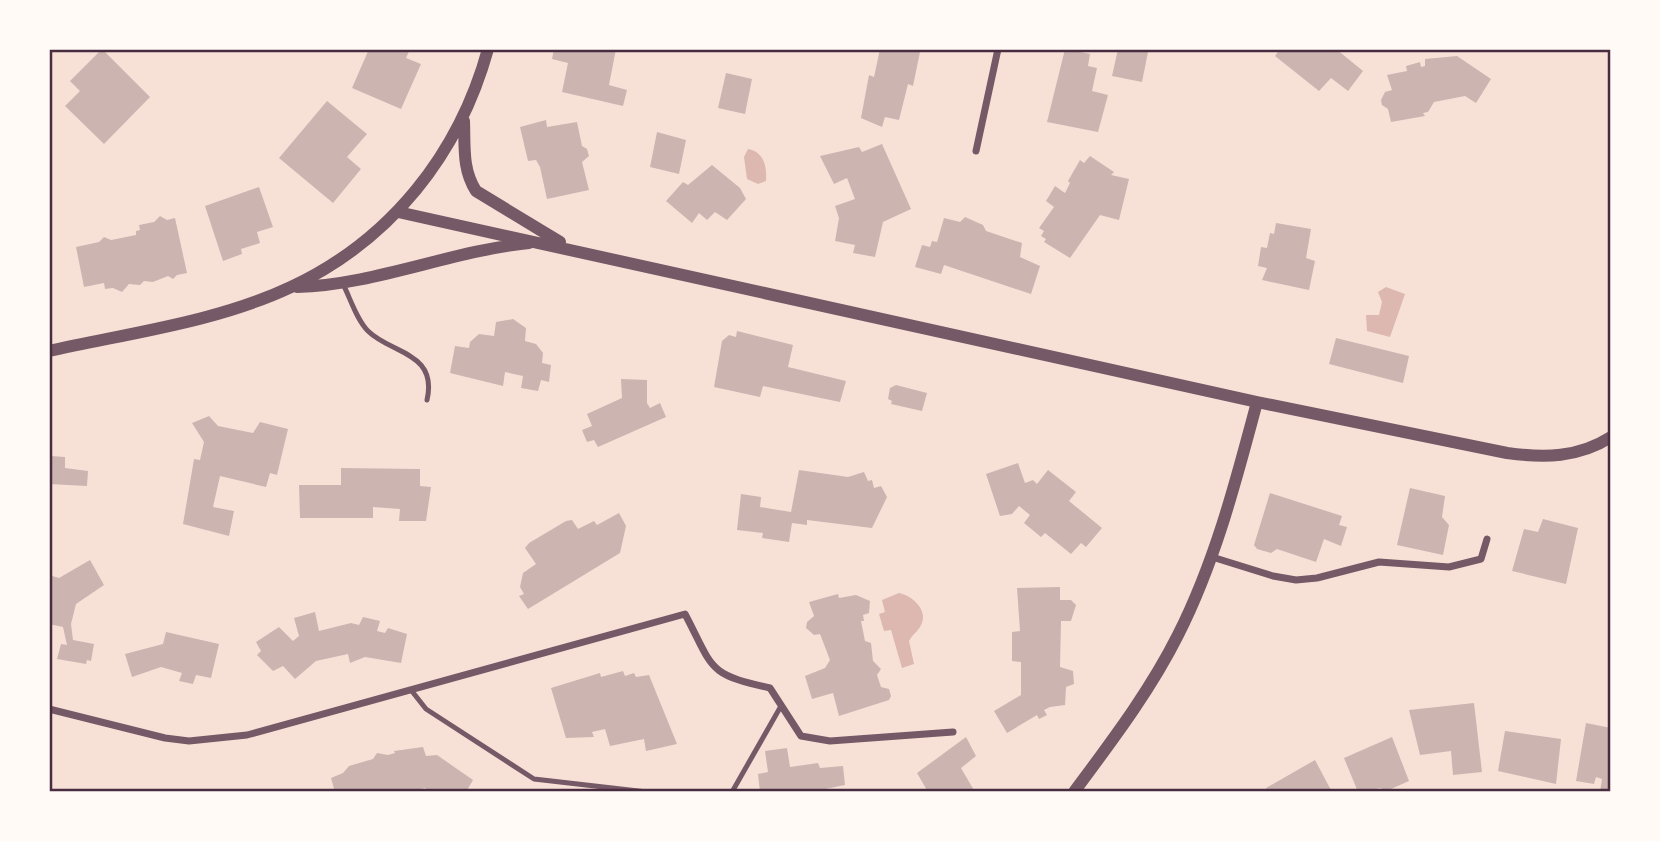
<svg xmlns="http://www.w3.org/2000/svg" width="1660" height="841" viewBox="0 0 1660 841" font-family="Raleway,sans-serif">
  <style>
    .water { fill: #dcb8b0 }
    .building { fill: #ccb4b1 }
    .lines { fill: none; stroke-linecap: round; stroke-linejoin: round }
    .service { stroke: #755966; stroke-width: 5 }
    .minor { stroke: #755966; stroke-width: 7 }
    .tertiary { stroke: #755966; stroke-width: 12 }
    .neatline { fill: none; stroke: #4a2c40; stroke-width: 2.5 }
  </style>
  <rect width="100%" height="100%" fill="#f7e1d7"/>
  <path class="water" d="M748,149C764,152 767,166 766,181L758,184L747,179L744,157Z
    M1386,287L1405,294L1390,337L1367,331L1366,315H1379L1382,302L1378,292Z
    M899,593C913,596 930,611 920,627C916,633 912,635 909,641L914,664L902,668L891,630L884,631L879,614L885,612L882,600Z"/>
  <path class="building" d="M102,49L150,97L104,144L65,106L80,91L70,81Z
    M369,49H410L406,58L421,64L401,109L352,88Z
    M554,49H616L609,85L627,90L623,106L562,92L568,63L552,59Z
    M880,49L920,52L913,86L908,84L899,120L885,117L882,127L861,118L869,75L874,77Z
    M1065,49L1090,54L1088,66L1097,68L1092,91L1108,95L1098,132L1047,122Z
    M1118,49L1148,52L1142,82L1112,76Z
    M1280,49H1336L1363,71L1348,91L1331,78L1319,91L1275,56Z
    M1457,56L1491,79L1476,103L1465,96L1434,102L1428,112L1423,113L1425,116L1391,122L1388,109L1382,105L1381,100L1385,92L1392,90L1387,75L1407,71L1406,66L1420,62L1421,67L1425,66V59Z
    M726,73L752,79L745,114L718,108Z
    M327,101L367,134L347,157L361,169L333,203L279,158Z
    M546,120L547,127L577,122L582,146L587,149L589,156L582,162L589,190L547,199L540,167L536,160L528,161L520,127Z
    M657,132L686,140L679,174L650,167Z
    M882,144L911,209L883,222L875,257L853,253L855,245L835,241L839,218L835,206L855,199L847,178L834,184L820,156L859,147L862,152Z
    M1090,156L1114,172L1111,175L1129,179L1119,220L1100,215L1070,258L1044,242L1046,239L1041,236L1044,231L1039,228L1054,207L1046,201L1055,186L1065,193L1070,183L1068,181L1080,160L1084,163Z
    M712,165L740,188L746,199L727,220L715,212L707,220L699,213L692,223L666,201L683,182L688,185Z
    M259,187L273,227L257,232L260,243L241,249L242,254L223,261L205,206Z
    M160,216L167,220L175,218L187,273L177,275L173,279L168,276L153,282L144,281L140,285L129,284L122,292L113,288L105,289L104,283L84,287L76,247L99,242L104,237L111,240L136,235V231L140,230L139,225L154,222Z
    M965,217L983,225L986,231L1022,243L1020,257L1040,266L1031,294L944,265L941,274L915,267L922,245L930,247L932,241L937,242L944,218L960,222Z
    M1276,223L1311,229L1306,258L1315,261L1309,290L1262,280L1267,268L1258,266L1261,247L1267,248L1270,233L1274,234Z
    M513,319L526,328L525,341L536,344L543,353L542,363L551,365L549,382L541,380L538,391L521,388L523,376L505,372L503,386L450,373L455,346L469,348L470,342L479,334L494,336L496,322Z
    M737,331L793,345L788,367L846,381L840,402L763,386L760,397L714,387L722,341L729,335L736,337Z
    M1336,338L1409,356L1403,383L1329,364Z
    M621,379L647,380V403L650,408L660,403L666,417L598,447L594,440L587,442L582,430L592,426L587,414L622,398Z
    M896,385L927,393L922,411L891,404L892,401L888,399L890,388Z
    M209,416L218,426L253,433L260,422L288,429L277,475L270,473L266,487L220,476L213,507L234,511L229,536L183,524L194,459L200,460L204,442L192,423Z
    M49,448L52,449L51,456L65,457V468L88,471L87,486L49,484Z
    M1018,463L1025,483L1033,480L1037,484L1048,470L1076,492L1069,501L1102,528L1086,547L1081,543L1071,554L1045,533L1041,537L1024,523L1030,515L1019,506L1012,514L1000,516L986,474Z
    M341,468L420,469V486L431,487L426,521H399L400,509L373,507V518H300L299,485H341Z
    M799,470L848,477L864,472L868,481L872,480L874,488L881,486L887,497L872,528L807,520V525L792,523L789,542L762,538L763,533L737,530L741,494L761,497L760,507L791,512Z
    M1410,488L1445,496L1442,517L1449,525L1443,555L1397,545Z
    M1270,493L1342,516L1339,525L1347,527L1341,546L1324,539L1316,562L1277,549L1271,553L1257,549L1254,545Z
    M619,513L626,526L620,553L528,609L519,596L524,594L520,587L523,573L536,564L525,548L529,543L566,521L572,520L578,529L594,521L597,525Z
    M1543,519L1578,528L1566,584L1512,571L1524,529L1538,532Z
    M90,560L104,585L76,604L71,624L73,640L94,644L91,661L87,660L86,664L57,659L61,644L67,645L63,627L49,624V575L59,578Z
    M1060,587V600H1071L1076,605L1071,621H1061L1060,667L1073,671L1074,684L1066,687L1065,705L1050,707L1044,710L1047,715L1039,719L1037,715L1007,733L994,711L1021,695V662L1012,661V632L1020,631L1017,588Z
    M838,594L839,598L856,595L870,601L869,613L863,615L864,621H861L865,641L871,643L873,661L881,669L877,675L881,687L889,689L891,696L889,700L839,716L833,693L812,699L805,676L825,668L830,660L820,634L814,635L806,628L807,622L814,616L809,602Z
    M315,612L319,631L351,623L359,625L363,617L380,621L377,631L385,633L388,628L407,634L401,663L365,657L350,663L348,654L316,661L295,679L283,666L273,671L257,655L261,651L256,642L279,627L293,641L299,636L294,618Z
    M166,632L219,644L211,678L196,675L193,684L179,681L182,673L161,667L132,677L125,654L163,644Z
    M623,671L625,676L634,673L636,677L649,675L677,744L646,751L644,739L610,746L605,729L592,732L594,737L566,738L551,688L600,673L601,677Z
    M1474,703L1482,772L1453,775L1451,751L1420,755L1409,710Z
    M1586,723L1611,728V792H1600L1602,779L1596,777L1594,784L1576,781Z
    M1505,731L1561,739L1556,784L1498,771Z
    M966,737L976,756L961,768L975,792H928L917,773Z
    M1392,737L1409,781L1384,792L1381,788L1358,792L1344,758Z
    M423,747L426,756L437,755L473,780L466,792L435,789L431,792L425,788L410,792H335L331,778L343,773L349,766L373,759L377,753L388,755L395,753L394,751Z
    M787,748L790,767L818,763L820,768L843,766L845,785L825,789L826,792H760L758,774L768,772L765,751Z
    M1315,760L1332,792H1268L1266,788Z"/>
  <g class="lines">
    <path class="service" d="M342,282C350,297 356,319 368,331C391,354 438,352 427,400
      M411,690L426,709L534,779L647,792
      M732,792L781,706"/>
    <path class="minor" d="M976,151L998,49
      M1212,557L1273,576L1296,580L1317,578L1379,562L1449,567L1481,559L1487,539
      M49,709L165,738L189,741L247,735L685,614C714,669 706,674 770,688L801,736L830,741L953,732"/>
    <path class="tertiary" d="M464,121C465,146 462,169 476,191L560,242
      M398,212L1257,402L1507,453C1544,458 1578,458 1611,437
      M297,287C374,285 451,251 529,243
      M49,351C129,333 217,322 291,287C391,240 459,154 488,49
      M1074,792C1111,742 1150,691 1178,635C1215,562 1236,481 1257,402"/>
  </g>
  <rect width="1660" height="841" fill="none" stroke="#fffaf5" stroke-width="102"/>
  <rect x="51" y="51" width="1558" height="739" class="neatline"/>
</svg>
